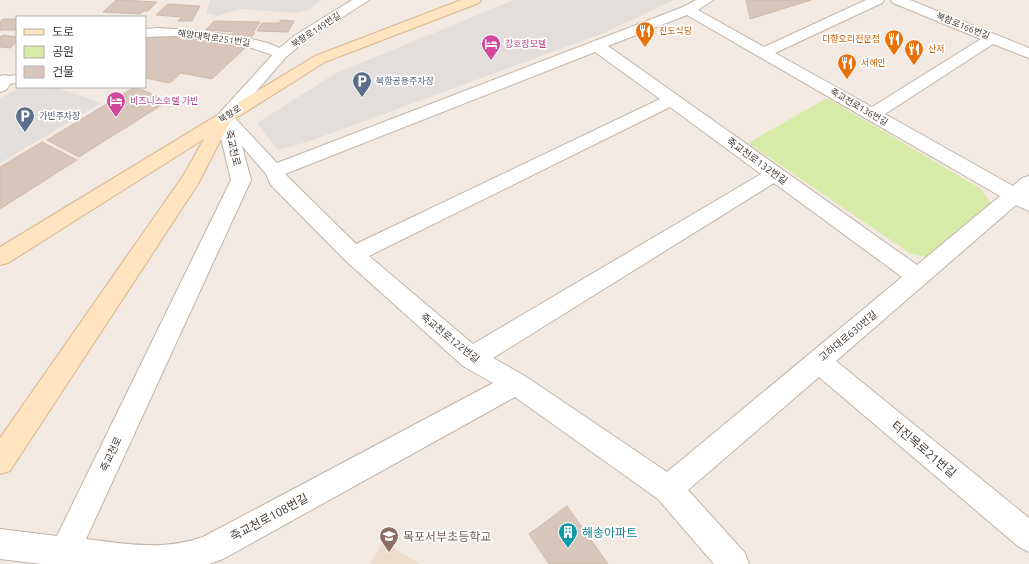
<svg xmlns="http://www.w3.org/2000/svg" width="1029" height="564" viewBox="0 0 1029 564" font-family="Ubuntu,'Noto Sans KR',sans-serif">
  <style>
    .education { fill: #edddca }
    .green { fill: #d8eaa7 }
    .parking { fill: #e2dedb }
    .building { fill: #d8c6ba; stroke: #d0baa9 }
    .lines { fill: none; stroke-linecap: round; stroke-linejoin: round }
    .lane-casing { stroke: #c1b3a7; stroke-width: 2 }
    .street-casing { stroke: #c1b3a7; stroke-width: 2 }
    .secondary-casing { stroke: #d9b890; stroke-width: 2 }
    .lane { fill: #fff; fill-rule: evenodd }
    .street { fill: #fff; fill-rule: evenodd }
    .secondary { fill: #ffe4bf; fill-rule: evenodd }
    .labels { text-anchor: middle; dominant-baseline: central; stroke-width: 3.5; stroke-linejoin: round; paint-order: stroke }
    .far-street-label { font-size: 9px; fill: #443a32; stroke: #fff }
    .far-food-label { font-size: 9px; fill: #c56008; stroke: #fff; text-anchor: start }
    .far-hotel-label { font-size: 9px; fill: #b23c85; stroke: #fff; text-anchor: start }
    .far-service-label { font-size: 9px; fill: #4e5e75; stroke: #fff; text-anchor: start }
    .street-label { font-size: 10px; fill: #443a32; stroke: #fff }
    .near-street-label { font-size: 12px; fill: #443a32; stroke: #fff }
    .near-culture-label { font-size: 12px; fill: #0d838f; stroke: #fff; text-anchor: start }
    .near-education-label { font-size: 12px; fill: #785e54; stroke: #fff; text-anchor: start }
  </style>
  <rect width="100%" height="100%" fill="#f2eae2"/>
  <path class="education" d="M383,542L420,564H370Z"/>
  <path class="green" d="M827,98L981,189L991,203L927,257L911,254L748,143Z"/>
  <path class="parking" d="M210,0H321L308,10L296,13L241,9L216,16L206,13Z
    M514,0H674L601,34L310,141L278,150L257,123L336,73Z
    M58,88L101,103L0,163V98L18,89Z"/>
  <path class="building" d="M116,0H120L157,2L148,11H144L140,14L103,12Z
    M746,0H811L750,19Z
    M168,4L200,6L192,21H178L182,17L156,15Z
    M3,19H17V30H0V22Z
    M281,20L294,21L288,32L257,31L262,23H279Z
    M214,21L260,22L253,33H255L249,40L230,37L234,32L206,30Z
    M3,35L17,37V42L10,48L0,47V37Z
    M145,35L177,36L245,48L212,79L181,73L170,83L145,78Z
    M135,87L168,101L79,157L47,140Z
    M42,142L77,160L0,209V167Z
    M567,506L608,564H549L529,534Z"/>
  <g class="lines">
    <defs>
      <path id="lane" d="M159,28C182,29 275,36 287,54L281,58L249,47L214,40L176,36L145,37V29Z
        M17,75V83L0,85V77Z"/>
      <path id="street" d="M352,0H369L304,42L286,57L234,117L277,163L683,7L696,0H713L698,10L764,47L866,0H884L882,3L775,53L872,107L981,39L893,3L891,0H910L1029,48V58L993,44L885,114L1013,186L1022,178L1029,176V211L1016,205L836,361L1029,518V552L1019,547L819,377L688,490L745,553L749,564H714L658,499L515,397L223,559L209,564H42L0,559V529L57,536L231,180L216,117L276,51L294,36ZM687,15L1000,196L917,265L608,46ZM595,52L660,99L356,244L285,174ZM670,107L761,174L473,344L369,256ZM242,146L266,174L271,185L346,261L463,366L493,383L203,537C162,551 128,544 86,539L251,180ZM774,183L902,277L667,472L525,376L493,358Z
        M5,75L11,77L13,80L6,90L0,92V76Z"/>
      <path id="secondary" d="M461,0H481L479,3L325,62L230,122L198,184L10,471L0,474V438L183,176L204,139L8,263L0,265V247L315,56Z"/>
    </defs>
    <use href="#lane" class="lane-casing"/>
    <use href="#street" class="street-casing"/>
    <use href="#secondary" class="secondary-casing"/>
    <use href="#lane" class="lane"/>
    <use href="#street" class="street"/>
    <use href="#secondary" class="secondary"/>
  </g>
  <defs>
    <symbol id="restaurant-pin" viewBox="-11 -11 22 30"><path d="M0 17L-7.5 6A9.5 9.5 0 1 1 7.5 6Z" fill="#e8710a" stroke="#fff"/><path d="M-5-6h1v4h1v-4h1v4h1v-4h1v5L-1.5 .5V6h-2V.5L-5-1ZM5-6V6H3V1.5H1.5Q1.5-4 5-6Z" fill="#fff"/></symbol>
    <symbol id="hotel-pin" viewBox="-11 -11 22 30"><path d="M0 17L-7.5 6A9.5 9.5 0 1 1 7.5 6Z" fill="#d1479c" stroke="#fff"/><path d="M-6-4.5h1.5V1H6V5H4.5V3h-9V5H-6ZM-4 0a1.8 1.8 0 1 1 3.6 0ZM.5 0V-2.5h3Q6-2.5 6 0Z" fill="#fff"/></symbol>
    <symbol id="parking-pin" viewBox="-11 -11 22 30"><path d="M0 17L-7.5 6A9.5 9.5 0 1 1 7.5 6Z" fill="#5c6f8a" stroke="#fff"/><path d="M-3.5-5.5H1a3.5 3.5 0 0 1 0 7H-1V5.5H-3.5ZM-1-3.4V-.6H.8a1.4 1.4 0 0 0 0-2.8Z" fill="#fff"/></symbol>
    <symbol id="building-pin" viewBox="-11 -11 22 30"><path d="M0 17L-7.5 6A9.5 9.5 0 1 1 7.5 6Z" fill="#0f9aa8" stroke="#fff"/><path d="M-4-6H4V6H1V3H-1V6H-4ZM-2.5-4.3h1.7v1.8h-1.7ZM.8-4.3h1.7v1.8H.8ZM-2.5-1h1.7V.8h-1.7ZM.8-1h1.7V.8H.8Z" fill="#fff"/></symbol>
    <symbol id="school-pin" viewBox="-11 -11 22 30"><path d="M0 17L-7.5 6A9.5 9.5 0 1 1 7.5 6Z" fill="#8d6e63" stroke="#fff"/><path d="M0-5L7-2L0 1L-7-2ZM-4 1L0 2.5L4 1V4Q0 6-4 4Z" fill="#fff"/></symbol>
  </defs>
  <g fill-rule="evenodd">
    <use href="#restaurant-pin" x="634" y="20" width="22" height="30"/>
    <use href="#restaurant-pin" x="883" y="28" width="22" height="30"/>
    <use href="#hotel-pin" x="480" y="33" width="22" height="30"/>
    <use href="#restaurant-pin" x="903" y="38" width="22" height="30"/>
    <use href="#restaurant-pin" x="836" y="52" width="22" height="30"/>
    <use href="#parking-pin" x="351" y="70" width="22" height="30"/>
    <use href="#hotel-pin" x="105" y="90" width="22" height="30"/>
    <use href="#parking-pin" x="14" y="105" width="22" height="30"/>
    <use href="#building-pin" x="557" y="521" width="22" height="30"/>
    <use href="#school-pin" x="378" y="525" width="22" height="30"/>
  </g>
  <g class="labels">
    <g class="far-street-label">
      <text transform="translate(963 26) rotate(22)">북항로166번길</text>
      <text transform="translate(316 30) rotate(-33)">북항로149번길</text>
      <text transform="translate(214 38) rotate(8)">해양대학로251번길</text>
      <text transform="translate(859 107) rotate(30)">죽교천로136번길</text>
      <text transform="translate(230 114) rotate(-32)">북항로</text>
    </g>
    <g class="far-food-label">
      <text x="659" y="31">진도식당</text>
      <text x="880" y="39" text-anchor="end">다향오리전문점</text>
      <text x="928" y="49">산저</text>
      <text x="861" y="63">서해안</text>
    </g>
    <g class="far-hotel-label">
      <text x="505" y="44">강호장모텔</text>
      <text x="130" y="101">비즈니스호텔 가빈</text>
    </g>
    <g class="far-service-label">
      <text x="376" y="81">북항공용주차장</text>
      <text x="39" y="116">가빈주차장</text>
    </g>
    <g class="street-label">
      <text transform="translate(233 148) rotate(76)">죽교천로</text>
      <text transform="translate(757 161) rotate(36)">죽교천로132번길</text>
      <text transform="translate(848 336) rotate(-40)">고하대로630번길</text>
      <text transform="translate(450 338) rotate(39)">죽교천로122번길</text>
      <text transform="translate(111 454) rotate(-65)">죽교천로</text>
    </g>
    <g class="near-street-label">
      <text transform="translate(924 449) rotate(40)">터진목로21번길</text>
      <text transform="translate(269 517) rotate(-28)">죽교천로108번길</text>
    </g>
    <g class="near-culture-label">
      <text x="582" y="532">해송아파트</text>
    </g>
    <g class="near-education-label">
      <text x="403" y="536">목포서부초등학교</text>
    </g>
  </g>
  <rect x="16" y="16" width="130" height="72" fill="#ffffff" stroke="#b4b0ad"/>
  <rect x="24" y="29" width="20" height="6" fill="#ffe4bf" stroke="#b4b0ad"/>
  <text x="52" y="36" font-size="12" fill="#443a32">도로</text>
  <rect x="24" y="46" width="20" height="12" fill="#d8eaa7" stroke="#b4b0ad"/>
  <text x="52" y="56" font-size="12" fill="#443a32">공원</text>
  <rect x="24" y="66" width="20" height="12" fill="#d8c6ba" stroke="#b4b0ad"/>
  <text x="52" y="76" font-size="12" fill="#443a32">건물</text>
</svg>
